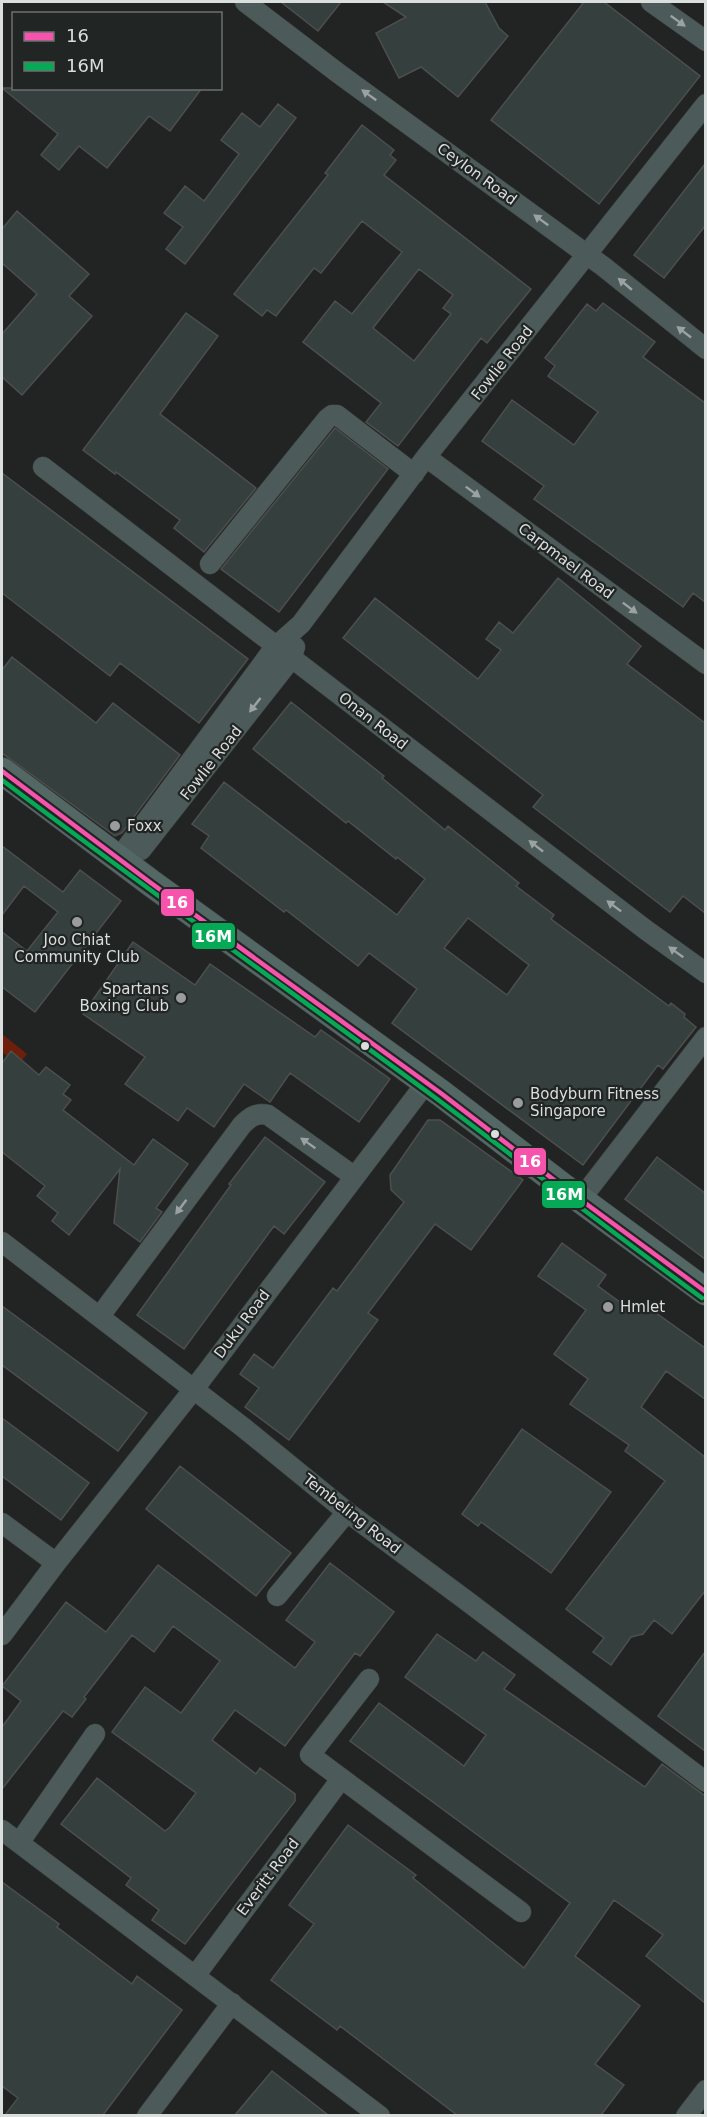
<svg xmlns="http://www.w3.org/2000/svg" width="707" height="2117" viewBox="0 0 707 2117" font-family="'DejaVu Sans',sans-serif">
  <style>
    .water { fill: #6e1f0c }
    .building { fill: #353f3d; stroke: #4d4f4e; stroke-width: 1.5; fill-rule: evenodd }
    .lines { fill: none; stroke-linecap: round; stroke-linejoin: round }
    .street-casing { stroke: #3c3e3d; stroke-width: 21 }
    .secondary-casing { stroke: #3c3e3d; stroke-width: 28 }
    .street { stroke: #4c5b59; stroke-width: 20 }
    .secondary { stroke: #536764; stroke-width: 27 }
    .bus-1-casing { stroke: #212524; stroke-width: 9 }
    .bus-2-casing { stroke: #212524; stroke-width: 9 }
    .bus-1 { stroke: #f653ac; stroke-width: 4.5 }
    .bus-2 { stroke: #06aa56; stroke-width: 4.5 }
    .oneway { fill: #9aa3a2 }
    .poi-dot { fill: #9a9d9c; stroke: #212524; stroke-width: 2 }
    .bus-dot { fill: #dadedd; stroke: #212524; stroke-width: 2 }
    .labels { text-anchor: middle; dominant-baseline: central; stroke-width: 4.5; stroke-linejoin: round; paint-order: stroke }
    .street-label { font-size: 15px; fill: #dadedd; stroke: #212524 }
    .poi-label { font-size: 15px; fill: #dadedd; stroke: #212524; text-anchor: start }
    .line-badge { stroke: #212524; stroke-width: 2 }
    .badge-label { font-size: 16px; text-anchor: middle; font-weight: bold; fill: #fff }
  </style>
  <rect width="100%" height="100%" fill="#222423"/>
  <path class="water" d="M2,1034L27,1054L18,1065L2,1052Z"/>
  <path class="building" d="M281,2H341L318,31Z
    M383,2H485L499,28L508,36L458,97L421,67L399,78L376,33L406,17Z
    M584,2H604L700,76L599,204L491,120Z
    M2,88H202L170,131L149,116L107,168L79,146L59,170L41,155L58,134Z
    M278,104L296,118L185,264L166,249L183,227L164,213L185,186L204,201L239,154L221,140L242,113L260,127Z
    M362,125L394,150L390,155L396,160L384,175L531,289L487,343L481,338L398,446L366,422L381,403L303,342L335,301L352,314L402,252L362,221L321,273L314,268L276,316L267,310L262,316L234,294L328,175L325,173ZM419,269L453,295L443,308L451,314L414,361L373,328Z
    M705,164V226L664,278L634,255Z
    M17,211L89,274L69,296L92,316L22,395L2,377V334L37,294L2,263V229Z
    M603,303L655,342L643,357L705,403V602L693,593L683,607L660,590L534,499L544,486L482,441L512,400L574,445L598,412L548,376L555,366L545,358L587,304L596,311Z
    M186,313L218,336L160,414L256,488L204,552L174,528L180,520L116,472L115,474L83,450Z
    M335,428L388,469L279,612L221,569Z
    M2,473L248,659L199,723L120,663L110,676L2,593Z
    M558,578L641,646L627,664L705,723V913L683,896L670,912L533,807L543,795L343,638L375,598L478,679L501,650L486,639L499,622L513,633Z
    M12,657L96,723L113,703L180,755L122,833L115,836L2,753V670Z
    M291,702L384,776L382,778L445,830L448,826L519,883L516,886L554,915L551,919L669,1006L671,1003L685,1014L684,1017L696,1027L663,1069L658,1065L583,1165L392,1023L417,989L369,953L358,966L286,910L284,912L201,848L209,836L192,824L224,782L397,915L425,879L397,857L396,859L348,821L346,823L253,749ZM468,918L529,965L507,995L444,948Z
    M2,846L63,892L80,870L121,901L35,1012L2,987V932L27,951L58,912L24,886L2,915Z
    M133,942L195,985L210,964L315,1037L321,1030L390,1079L359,1122L290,1073L270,1102L244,1084L214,1127L187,1108L178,1121L125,1084L145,1057L83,1014Z
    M11,1051L39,1075L46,1067L70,1085L63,1094L71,1100L63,1110L134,1165L153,1139L188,1164L156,1208L162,1212L140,1242L114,1223L120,1169L69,1235L52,1221L58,1213L37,1196L45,1186L2,1152V1063Z
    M428,1120H440L523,1180L471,1250L435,1224L368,1313L378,1320L289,1440L245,1407L259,1388L240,1374L254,1354L273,1368L333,1288L337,1291L404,1202L391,1190L390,1175Z
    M265,1137L325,1182L284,1234L274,1226L184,1349L137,1315L231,1185L229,1184Z
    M657,1157L705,1193V1259L625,1199Z
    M562,1243L606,1275L598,1286L635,1313L642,1303L705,1348V1399L666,1371L641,1407L705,1457V1591L672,1634L654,1620L643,1634L631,1637L611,1665L593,1652L604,1638L566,1609L665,1481L625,1451L629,1445L570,1404L588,1379L554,1354L586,1310L538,1276Z
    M2,1306L147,1413L118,1451L2,1365Z
    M2,1418L89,1483L61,1520L2,1476Z
    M522,1429L611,1492L551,1573L481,1522L478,1526L462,1514Z
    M180,1466L291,1553L256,1596L146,1509Z
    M330,1563L394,1612L360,1656L355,1653L285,1746L235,1710L212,1740L256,1774L260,1768L295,1794V1801L185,1944L152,1920L159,1910L126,1885L131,1878L61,1824L97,1778L165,1831L170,1827L196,1793L112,1732L145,1687L181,1713L220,1661L173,1626L154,1652L132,1635L84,1697L86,1699L72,1717L63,1711L2,1789V1727L21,1701L2,1686L66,1602L106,1632L158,1565L295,1668L315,1642L286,1620Z
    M437,1634L476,1661L483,1652L515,1675L504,1689L645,1787L662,1764L705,1796V2003L646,1956L663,1935L614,1900L575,1956L640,2006L595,2064L624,2085L601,2115H457L340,2026L337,2030L271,1980L314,1924L289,1905L348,1825L416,1875L413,1878L524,1968L570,1903L350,1741L379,1703L464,1766L486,1735L405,1677Z
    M705,1652V1751L658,1716Z
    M2,1882L59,1924L57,1927L132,1984L137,1976L182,2010L103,2115H5L18,2098L2,2086Z
    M272,2071L328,2115H235Z"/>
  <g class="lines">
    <defs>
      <path id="street" d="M245,2L338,73L604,267L706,349
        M651,2L706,41
        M426,457L706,664
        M43,467L646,930L706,973
        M210,564L327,419L332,415H337L414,474
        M141,850L291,659L295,647
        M119,858L275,647L301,624L426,457L706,104
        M581,1199L706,1037
        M2,1242L244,1428L347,1512L467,1601L706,1782
        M100,1316L242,1125C250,1117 257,1112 268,1115L355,1177
        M2,1523L56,1563
        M277,1596L347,1512
        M2,1635L56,1563L194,1389L426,1083
        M369,1679L310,1755L521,1912
        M2,1830L380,2116
        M19,1843L95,1734
        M195,1976L341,1779
        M147,2116L232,2003
        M686,2116L706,2090"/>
      <path id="secondary" d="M2,771L151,883L442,1094L562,1186L706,1292"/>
    </defs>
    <use href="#street" class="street-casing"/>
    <use href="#secondary" class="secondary-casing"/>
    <use href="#street" class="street"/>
    <use href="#secondary" class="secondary"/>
    <defs>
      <path id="bus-1" d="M2,771L151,883L442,1094L562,1186L706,1292"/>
      <path id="bus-2" d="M2,780C145,888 292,992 437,1099C525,1165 613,1233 702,1298"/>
    </defs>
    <use href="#bus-1" class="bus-1-casing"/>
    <use href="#bus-2" class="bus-2-casing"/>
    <use href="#bus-1" class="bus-1"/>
    <use href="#bus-2" class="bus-2"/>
  </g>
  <defs><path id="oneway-solid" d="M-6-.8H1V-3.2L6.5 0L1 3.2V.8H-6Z" transform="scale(1.5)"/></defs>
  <g class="oneway">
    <use href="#oneway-solid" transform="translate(678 21) rotate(36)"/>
    <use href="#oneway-solid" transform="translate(369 95) rotate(-144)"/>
    <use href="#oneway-solid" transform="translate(541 220) rotate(-144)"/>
    <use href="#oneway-solid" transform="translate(625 284) rotate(-140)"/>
    <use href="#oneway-solid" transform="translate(684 332) rotate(-142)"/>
    <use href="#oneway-solid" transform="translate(473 492) rotate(37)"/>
    <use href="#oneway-solid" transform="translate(630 608) rotate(37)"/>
    <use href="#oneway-solid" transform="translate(255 705) rotate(128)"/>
    <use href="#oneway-solid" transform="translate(536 846) rotate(-142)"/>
    <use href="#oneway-solid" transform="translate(614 906) rotate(-143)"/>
    <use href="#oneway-solid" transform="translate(676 952) rotate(-144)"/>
    <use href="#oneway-solid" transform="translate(308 1143) rotate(-145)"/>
    <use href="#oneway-solid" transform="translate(181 1207) rotate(127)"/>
  </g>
  <g class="poi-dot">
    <circle cx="115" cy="826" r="6"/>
    <circle cx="77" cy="922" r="6"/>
    <circle cx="181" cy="998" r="6"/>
    <circle cx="518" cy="1103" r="6"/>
    <circle cx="608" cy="1307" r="6"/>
  </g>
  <g class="bus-dot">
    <circle cx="365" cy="1046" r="5"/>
    <circle cx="495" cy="1134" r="5"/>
  </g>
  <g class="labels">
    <g class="street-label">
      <text transform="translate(477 174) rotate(36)">Ceylon Road</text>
      <text transform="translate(502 363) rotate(-52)">Fowlie Road</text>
      <text transform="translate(566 561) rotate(37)">Carpmael Road</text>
      <text transform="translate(373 721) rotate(38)">Onan Road</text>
      <text transform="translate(211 763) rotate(-52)">Fowlie Road</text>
      <text transform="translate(242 1324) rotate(-53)">Duku Road</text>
      <text transform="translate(352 1514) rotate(38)">Tembeling Road</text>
      <text transform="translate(268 1877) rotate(-53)">Everitt Road</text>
    </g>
    <g class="poi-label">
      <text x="127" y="826">Foxx</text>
      <text x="77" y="940" text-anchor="middle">Joo Chiat<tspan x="77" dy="17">Community Club</tspan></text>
      <text x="169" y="989" text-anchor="end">Spartans<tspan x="169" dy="17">Boxing Club</tspan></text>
      <text x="530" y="1094">Bodyburn Fitness<tspan x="530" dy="17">Singapore</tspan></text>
      <text x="620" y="1307">Hmlet</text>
    </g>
  </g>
  <g class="line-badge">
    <rect x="160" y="888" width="35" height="29" rx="6" fill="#f653ac"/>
    <rect x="191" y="922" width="45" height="28" rx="6" fill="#06aa56"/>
    <rect x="513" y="1147" width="34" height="29" rx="6" fill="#f653ac"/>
    <rect x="541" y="1180" width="45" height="29" rx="6" fill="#06aa56"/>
  </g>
  <g class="badge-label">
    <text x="177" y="908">16</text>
    <text x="213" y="942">16M</text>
    <text x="530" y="1167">16</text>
    <text x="564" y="1200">16M</text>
  </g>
  <rect width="707" height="2117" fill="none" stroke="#dadedd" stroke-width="6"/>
  <rect x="12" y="12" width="210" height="78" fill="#212524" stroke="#6b6f6e" stroke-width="1.5"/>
  <rect x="24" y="32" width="30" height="9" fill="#f653ac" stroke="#6b6f6e" stroke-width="1.5"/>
  <text x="66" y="42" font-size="18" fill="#dadedd">16</text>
  <rect x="24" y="62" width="30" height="9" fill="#06aa56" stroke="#6b6f6e" stroke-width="1.5"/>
  <text x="66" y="72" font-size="18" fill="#dadedd">16M</text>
</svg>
